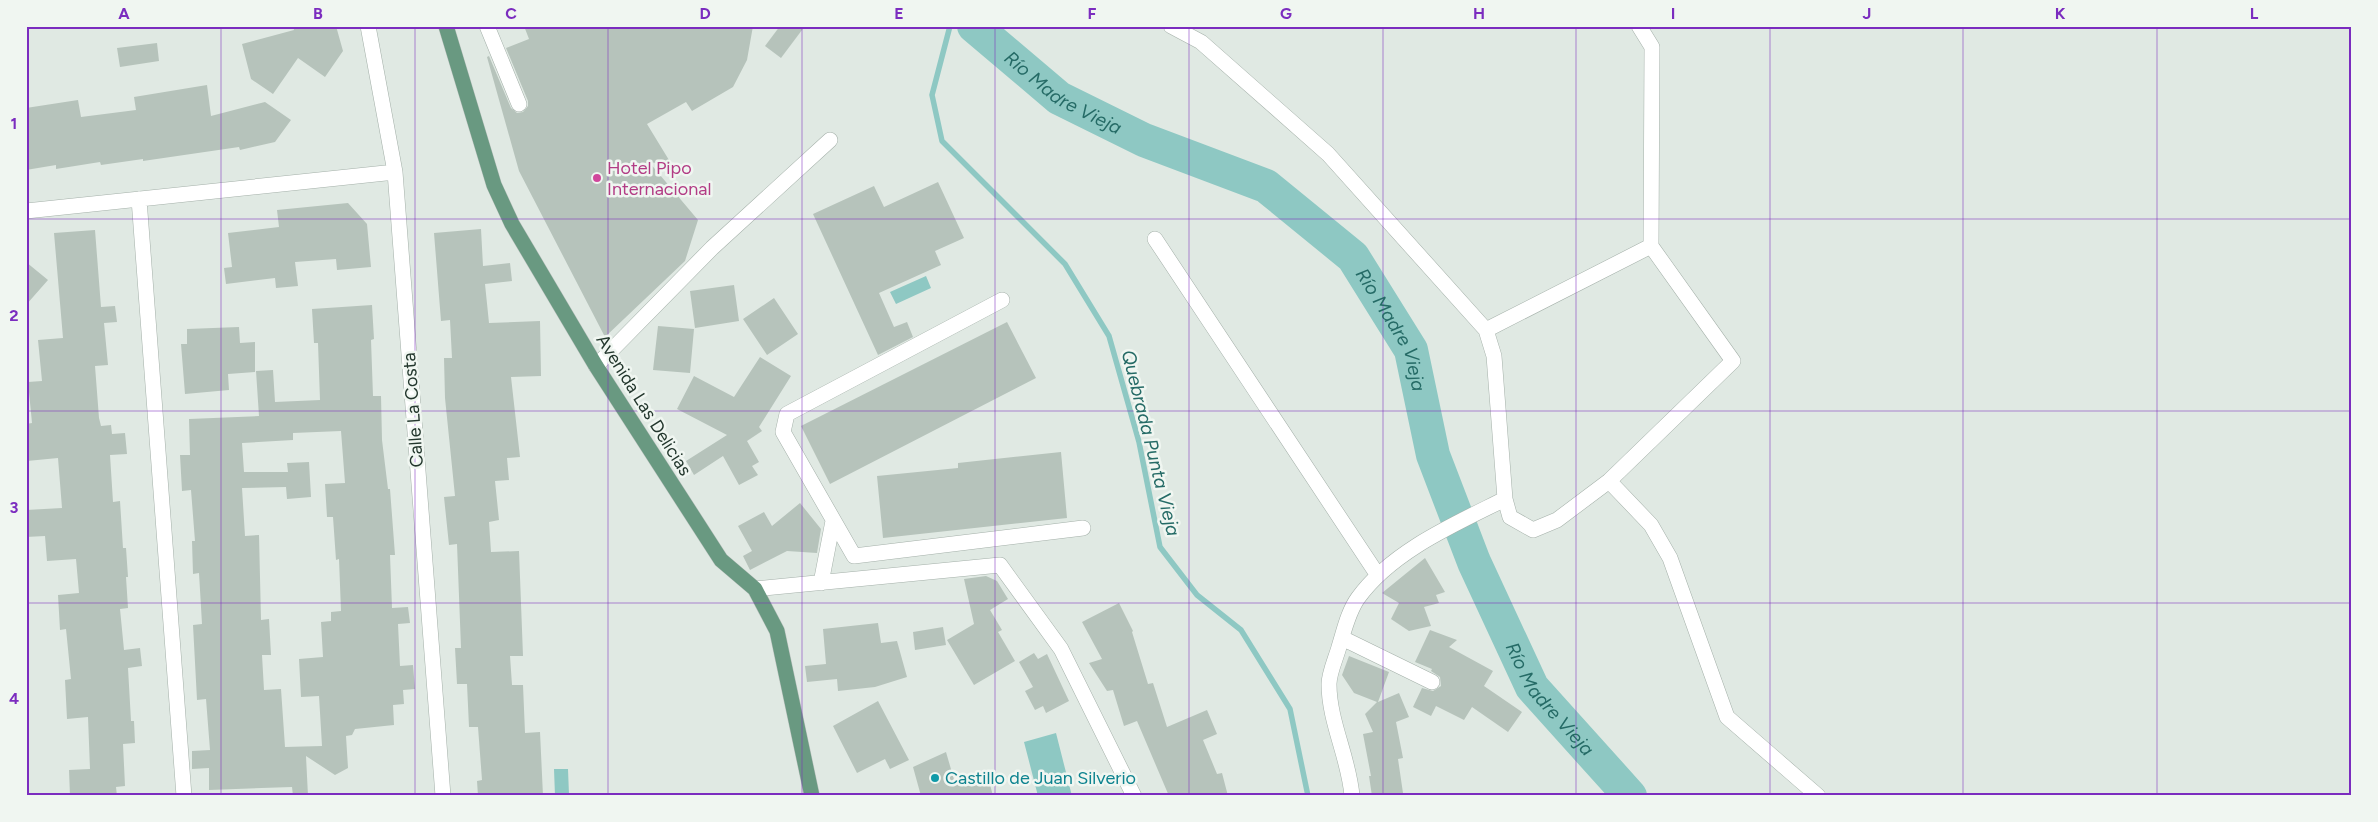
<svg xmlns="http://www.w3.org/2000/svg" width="2378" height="822" viewBox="0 0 2378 822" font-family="Figtree,sans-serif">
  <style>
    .water { fill: #8ec8c3 }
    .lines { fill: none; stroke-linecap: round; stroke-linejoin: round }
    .stream { stroke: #8ec8c3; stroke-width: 5.5 }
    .river { stroke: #8ec8c3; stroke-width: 34 }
    .building { fill: #b6c3bb; fill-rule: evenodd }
    .minor-casing { stroke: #a4b0a9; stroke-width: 16 }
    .major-casing { stroke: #bdc3c0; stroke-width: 16 }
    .minor { stroke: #fff; stroke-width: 15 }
    .major { stroke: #699981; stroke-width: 15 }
    .grid { fill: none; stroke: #7b2cbf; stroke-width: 1; stroke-opacity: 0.55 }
    .hotel-dot { fill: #d1479c; stroke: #f0f6f1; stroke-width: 2 }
    .culture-dot { fill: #0f9aa8; stroke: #f0f6f1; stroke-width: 2 }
    .labels { text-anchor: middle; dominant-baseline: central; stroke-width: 5; stroke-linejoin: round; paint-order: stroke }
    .hotel-label { font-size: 18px; fill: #b23c85; stroke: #f0f6f1; text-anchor: start }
    .street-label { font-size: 18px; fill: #23372d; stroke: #f0f6f1 }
    .culture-label { font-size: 18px; fill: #0d838f; stroke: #f0f6f1; text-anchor: start }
    .water-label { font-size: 19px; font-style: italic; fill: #256b66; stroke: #f0f6f1 }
    .neatline { fill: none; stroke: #7b2cbf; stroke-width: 2 }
    .grid-label { font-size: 16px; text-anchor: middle; font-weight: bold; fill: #7b2cbf }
  </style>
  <rect width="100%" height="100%" fill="#e0e9e3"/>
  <path class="water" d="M926,276L931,288L896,304L890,292Z
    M1056,733L1072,796H1038L1024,742Z
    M568,769L569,795L555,796L554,769Z"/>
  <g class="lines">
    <path class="stream" d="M950,26L932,95L942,141L1065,264L1109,336L1139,442L1160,547L1197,595L1241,630L1290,709L1308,796"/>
    <path class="river" id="s1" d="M974,26L1059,98L1144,140L1266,186L1353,257L1411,350L1433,455L1474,562L1532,687L1630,796"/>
  </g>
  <path class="building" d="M293,26H336L343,51L325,77L298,58L273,94L251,79L242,44L294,30Z
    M524,26H753L747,60L733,87L692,111L686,102L647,124L672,165L649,162L698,220L685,261L605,337L519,171L487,57L489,56L511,108L517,113L523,112L528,106V101L506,48L529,39Z
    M780,26H805L781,58L765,46Z
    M157,43L159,61L120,67L117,48Z
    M207,85L211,116L265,102L291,120L275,142L240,150L239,147L143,161V159L101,165L100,162L56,169V165L26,170V108L78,100L81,117L136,110L134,97Z
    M938,182L964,238L935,251L941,265L879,293L894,327L907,322L913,337L878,355L813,214L874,186L884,207Z
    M348,203L367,224L371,267L337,270L336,259L295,262L298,286L276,288L275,278L226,284L224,268L232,267L228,233L279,227L277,210Z
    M481,229L483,266L510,263L512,281L485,284L489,323L540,321L541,376L511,377L520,457L507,458L509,480L495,481L499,520L489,522L491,552L519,551L523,656H510L512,685H523L525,733L540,732L543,796H478L477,781L482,780L478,727H469L467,684H457L455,648H461L457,544L449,545L444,497L455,496L445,398L444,358H452L450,320L441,321L434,233Z
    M95,230L101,307L115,306L117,322L104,323L108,365L95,366L99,418L101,426L111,425L112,434L125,433L127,454L110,455L113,502L120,501L123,548H126L128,577H126L128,608L120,609L124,650L140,648L142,666L128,668L131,721H134L135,743L123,744L125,786L116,787L117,796H70L69,770L90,769L88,717L67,719L65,680L71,679L66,629L60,630L58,595L79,593L76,559L47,561L45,536L26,537V510L62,508L58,458L27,461L26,424L32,423L28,382L42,381L38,340L63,338L54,233Z
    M26,262L48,280L26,305Z
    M734,285L739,321L695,328L690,291Z
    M774,298L798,334L767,355L743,319Z
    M372,305L374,339L371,340L373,396H381L382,440L388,489H390L395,555H390L392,608L408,607L410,623L398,624L400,666L413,665L415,689L403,690L404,704L393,705L394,725L355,729L352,735L346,736L348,768L335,775L306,756L308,796H293L292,787L209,790V768L192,769V751L210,750L206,699L197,700L193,625L202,624L199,573L193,574L192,541H195L191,490L182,491L180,455H190L189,419L259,416L256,371L273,370L275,402L320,400L318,343H314L312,309ZM341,431L345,483L325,484L327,517H333L336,560L339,559L341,611L331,612V621L321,622L323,657L299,659L301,697L319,696L322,746L285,747L281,689L264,690L262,655H271L269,619L261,620L259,535L245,536L242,488L286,487L287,499L311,497L309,462L287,463L288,472H244L242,443L293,440V433Z
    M1007,322L1036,378L830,484L801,426Z
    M658,326L694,329L690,373L653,370Z
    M239,327L240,343L255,342V372L228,374L229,390L185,394L181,344H187V329Z
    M760,357L791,376L759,427L762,431L747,441L759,462L752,466L758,475L739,485L723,456L694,475L686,461L727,435L677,409L694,376L734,397Z
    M1061,452L1067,518L883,538L877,476L958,468V463Z
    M800,503L821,529L817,553L787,551L750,570L743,556L752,551L738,526L764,512L772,526Z
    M1425,558L1445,592L1436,595L1439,603L1424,607L1431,626L1409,631L1391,619L1399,603L1382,593Z
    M986,576L997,581L1008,599L990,610L1002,630L998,632L1015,661L974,685L947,640L974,624L964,579Z
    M1119,603L1133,631L1132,632L1148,684L1153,683L1167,727L1207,710L1217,734L1203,740L1217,774L1222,773L1228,796H1169L1137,721L1124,726L1113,690L1107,691L1089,663L1102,659L1082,622Z
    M878,623L881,643L897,641L907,677L875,687L838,691L837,679L807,682L805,666L826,664L823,629Z
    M943,627L946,645L915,650L913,632Z
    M1430,630L1457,640L1449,647L1493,671L1484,686L1522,712L1508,732L1472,707L1464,720L1436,706L1431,716L1413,707L1422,688L1433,691L1441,686L1440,677L1431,671L1432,669L1415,662Z
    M1034,653L1038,659L1047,654L1069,701L1046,713L1043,706L1035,710L1025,691L1033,687L1019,662Z
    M1349,656L1389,672L1378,702L1399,693L1409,717L1396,722L1403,758L1398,759L1403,793L1372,796L1369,776H1371L1363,734L1373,732L1365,714L1377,702L1354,693L1342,675Z
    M878,701L909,760L890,769L885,759L857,773L833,726Z
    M946,752L955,783L987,773L993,796H921L913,767Z"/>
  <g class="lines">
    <defs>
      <path id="minor" d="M368,26L395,172L443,796
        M487,26L519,104
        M1171,26L1201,42L1328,154L1486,330L1494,356L1505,499L1510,517L1533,530L1557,520L1609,481L1733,361L1651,246L1652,47L1639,26
        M139,199L184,796
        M26,211L395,172
        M1155,239L1377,574
        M1002,300L787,414L783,432L854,556L1083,528
        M1486,330L1651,246
        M596,366L712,248L830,140
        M1609,481L1651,525L1670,558L1727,717L1818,796
        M821,583L833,521
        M755,589L1000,565L1061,649L1134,796
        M1342,638L1432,682
        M1352,796C1349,758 1329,722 1329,684C1329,673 1336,658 1339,647C1344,631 1348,612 1358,598C1392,551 1455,524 1505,499"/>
      <path id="major" d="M446,26L494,185L512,224L596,366L721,560L755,589L777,631L812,796"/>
    </defs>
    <use href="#minor" class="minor-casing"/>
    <use href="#major" class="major-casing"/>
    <use href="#minor" class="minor"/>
    <use href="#major" class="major"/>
  </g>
  <path class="grid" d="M221,26V796M415,26V796M608,26V796M802,26V796M995,26V796M1189,26V796M1383,26V796M1576,26V796M1770,26V796M1963,26V796M2157,26V796M26,219H2352M26,411H2352M26,603H2352"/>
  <circle class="hotel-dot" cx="597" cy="178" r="5"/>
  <circle class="culture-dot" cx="935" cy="778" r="5"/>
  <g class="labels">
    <g class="hotel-label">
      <text x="607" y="168">Hotel Pipo<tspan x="607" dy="21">Internacional</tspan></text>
    </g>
    <g class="street-label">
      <text transform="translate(644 405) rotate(58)">Avenida Las Delicias</text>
      <text transform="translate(413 410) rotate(-94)">Calle La Costa</text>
    </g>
    <g class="culture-label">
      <text x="945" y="778">Castillo de Juan Silverio</text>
    </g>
    <g class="water-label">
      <text stroke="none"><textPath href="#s1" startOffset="112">Río Madre Vieja</textPath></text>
      <text stroke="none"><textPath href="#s1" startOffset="532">Río Madre Vieja</textPath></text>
      <text transform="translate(1151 443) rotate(76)">Quebrada Punta Vieja</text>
      <text stroke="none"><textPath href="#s1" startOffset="938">Río Madre Vieja</textPath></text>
    </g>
  </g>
  <rect width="2378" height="822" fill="none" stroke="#f0f6f1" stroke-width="55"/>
  <rect x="28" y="28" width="2322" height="766" class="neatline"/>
  <g class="grid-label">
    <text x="124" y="19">A</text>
    <text x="318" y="19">B</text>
    <text x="511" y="19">C</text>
    <text x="705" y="19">D</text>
    <text x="899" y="19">E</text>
    <text x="1092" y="19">F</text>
    <text x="1286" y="19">G</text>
    <text x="1479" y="19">H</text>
    <text x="1673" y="19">I</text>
    <text x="1867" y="19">J</text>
    <text x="2060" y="19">K</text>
    <text x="2254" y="19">L</text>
    <text x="14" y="129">1</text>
    <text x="14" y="321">2</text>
    <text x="14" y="513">3</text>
    <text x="14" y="704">4</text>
  </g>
</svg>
